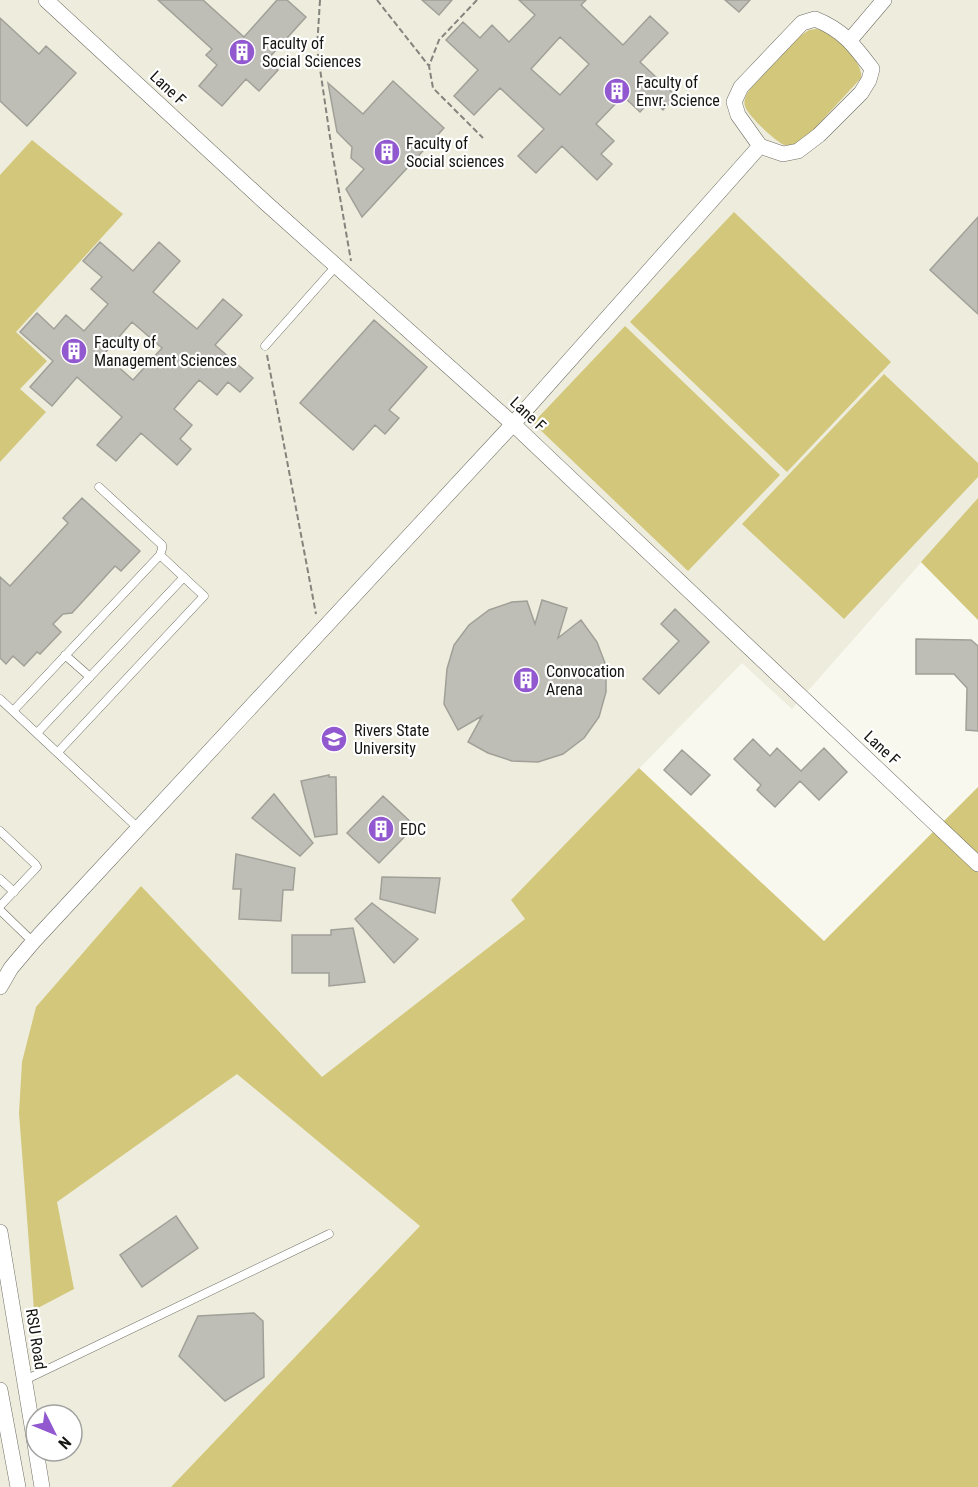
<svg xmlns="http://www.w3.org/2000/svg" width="978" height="1487" viewBox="0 0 978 1487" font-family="'Roboto Condensed',sans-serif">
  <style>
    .built { fill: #eeecdc; fill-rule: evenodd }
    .green { fill: #d2c77a }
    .building { fill: #bfbeb6; stroke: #a1a098; stroke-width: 1.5; fill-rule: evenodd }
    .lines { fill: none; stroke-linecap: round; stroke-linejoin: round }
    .lane-casing { stroke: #6f6e66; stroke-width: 9 }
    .street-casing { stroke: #6f6e66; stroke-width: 16 }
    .path { stroke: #84847e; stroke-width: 2; stroke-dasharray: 6 3; stroke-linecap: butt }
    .lane { stroke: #fff; stroke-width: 8 }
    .street { stroke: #fff; stroke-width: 15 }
    .labels { text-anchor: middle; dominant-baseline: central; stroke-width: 4.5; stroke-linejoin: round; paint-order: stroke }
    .poi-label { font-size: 16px; fill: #141411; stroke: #fff; text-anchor: start }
    .street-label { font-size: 16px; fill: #141411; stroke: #fff }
  </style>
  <rect width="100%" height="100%" fill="#f9f8ef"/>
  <path class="built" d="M0,0H978V498L792,709L742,663L512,899L525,919L282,1109L420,1226L171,1487H0ZM36,1415H72V1451H36Z"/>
  <path class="green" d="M816,29C831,30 865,63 861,78L803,141C797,144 792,147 785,145C777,143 747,115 745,106C743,100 747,94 750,89L800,36L809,30Z
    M32,140L123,214L16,332L47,361L20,389L46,412L0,462V175Z
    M734,212L891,362L787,472L630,322Z
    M625,326L780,475L688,571L533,423Z
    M884,374L978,463V477L844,619L742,524Z
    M978,498V620L921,562Z
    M639,768L824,941L978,787V1487H171L420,1226L237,1074L57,1202L74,1289L34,1310L19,1113L22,1062L36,1007L141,886L322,1077L525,919L511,900Z"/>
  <path class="building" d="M158,0H203L244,37L277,0H287L306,17L267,60L278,70L259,91L246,79L222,106L199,86L217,65L206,55L212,49Z
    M422,0H452L439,15Z
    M519,0H586L581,5L623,45L650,16L668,33L640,62L676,96L663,110L652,99L640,112L623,96L596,124L614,141L601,154L612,164L597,180L562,146L536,173L518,156L544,129L500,88L474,115L454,96L478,70L446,40L463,22L480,38L492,25L509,42L535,15ZM560,37L589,64L560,95L531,69Z
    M725,0H750L739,12Z
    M0,18L39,54L46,46L76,73L27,126L0,101Z
    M393,81L444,128L362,217L346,189L364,169L351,158L352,147L337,132L328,83L363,114Z
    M978,217V314L930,270Z
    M100,242L133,271L159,242L180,261L153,292L197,329L223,299L242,315L215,345L253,378L240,392L228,382L217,395L199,380L174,409L192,425L180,439L191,449L177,465L141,433L116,461L97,445L122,417L77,377L52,406L30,387L53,361L20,332L37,313L54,329L66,315L84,331L108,304L91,289L102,277L83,261ZM132,322L162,348L133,380L104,354Z
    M374,320L427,367L389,410L399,418L385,434L375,425L353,450L300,403Z
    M82,498L140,551L121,571L115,566L72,613L63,614L53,624L61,632L40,654L37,652L24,666L13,656L6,664L0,658V577L10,586L68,523L63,518Z
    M542,600L567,608L558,638L581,620L597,642L606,666V692L599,717L584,738L563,754L538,762L512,761L488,753L468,742L482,716L458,730L444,704L447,669L454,645L469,625L489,610L512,602L527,601L535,624Z
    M675,609L709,642L659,694L643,679L679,641L661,624Z
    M916,639L971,640L978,646V731L966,730L967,688L954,674H916Z
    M753,739L770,756L777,748L801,771L824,748L847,772L819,800L800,781L775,807L757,790L761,785L734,759Z
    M682,750L710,775L691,795L664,770Z
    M329,775V777H336L337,834L315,837L301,781Z
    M274,794L313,843L300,856L252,818Z
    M383,796L415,826L379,863L347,833Z
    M236,854L295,868L293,890H283L281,921L239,919L241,889H233Z
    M382,877L440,878L435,913L380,899Z
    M372,903L418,939L394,963L355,919Z
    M353,928L365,982L329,986V973H292V935H331V930Z
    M176,1216L198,1248L142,1287L120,1255Z
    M254,1313L263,1321L264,1377L225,1401L179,1356L198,1316Z"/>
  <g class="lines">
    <defs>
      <path id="lane" d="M265,346L336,266
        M65,655L90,677
        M0,699L138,828
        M13,711L160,555L162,549V545L99,487
        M37,733L184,577
        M58,752L204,596L160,555
        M0,831L35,864L37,867L0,906
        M0,879L14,892
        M0,910L33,942
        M25,1380L329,1234"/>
      <path id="street" d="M46,0L267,204L513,424L978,864
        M815,19C843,30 854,45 872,69L869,80L861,93L819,135L798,151L783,154L760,146L738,115L734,102L741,87L802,23Z
        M850,40L884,0
        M0,987L11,968L33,942L513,424L760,146
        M0,1232L36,1450
        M0,1390L18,1487
        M36,1451L42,1487"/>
    </defs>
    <use href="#lane" class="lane-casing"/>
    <use href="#street" class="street-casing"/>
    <path class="path" d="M320,0L317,48L332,151L351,261
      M377,0L429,66
      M477,0L439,40L429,66L433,88L483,138
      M267,355L316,614"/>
    <use href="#lane" class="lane"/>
    <use href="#street" class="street"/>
  </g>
  <defs>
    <symbol id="building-disc" viewBox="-11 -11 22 22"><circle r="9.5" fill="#9158cf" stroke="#fff"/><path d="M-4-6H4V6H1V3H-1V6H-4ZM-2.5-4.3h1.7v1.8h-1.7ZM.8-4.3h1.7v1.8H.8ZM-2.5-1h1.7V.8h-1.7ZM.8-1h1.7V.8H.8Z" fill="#fff"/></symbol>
    <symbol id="university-disc" viewBox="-11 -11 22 22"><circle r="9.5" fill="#9158cf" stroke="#fff"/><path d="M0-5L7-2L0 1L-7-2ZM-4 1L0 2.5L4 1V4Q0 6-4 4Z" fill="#fff"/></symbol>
  </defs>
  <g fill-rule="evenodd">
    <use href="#building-disc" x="227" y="37" width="30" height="30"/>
    <use href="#building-disc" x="602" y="76" width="30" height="30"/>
    <use href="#building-disc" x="372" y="137" width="30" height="30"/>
    <use href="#building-disc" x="59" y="336" width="30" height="30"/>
    <use href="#building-disc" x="511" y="665" width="30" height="30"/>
    <use href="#university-disc" x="319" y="724" width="30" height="30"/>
    <use href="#building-disc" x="366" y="814" width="30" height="30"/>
  </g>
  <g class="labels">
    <g class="poi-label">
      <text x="262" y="43">Faculty of<tspan x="262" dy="18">Social Sciences</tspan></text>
      <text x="636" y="82">Faculty of<tspan x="636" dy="18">Envr. Science</tspan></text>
      <text x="406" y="143">Faculty of<tspan x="406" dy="18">Social sciences</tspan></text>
      <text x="94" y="342">Faculty of<tspan x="94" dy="18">Management Sciences</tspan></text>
      <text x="546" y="671">Convocation<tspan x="546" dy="18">Arena</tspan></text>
      <text x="354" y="730">Rivers State<tspan x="354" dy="18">University</tspan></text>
      <text x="400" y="829">EDC</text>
    </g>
    <g class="street-label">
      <text transform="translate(168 88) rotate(43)">Lane F</text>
      <text transform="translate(528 414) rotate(43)">Lane F</text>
      <text transform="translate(882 748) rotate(43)">Lane F</text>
      <text transform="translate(36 1339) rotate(81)">RSU Road</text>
    </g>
  </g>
  <g transform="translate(54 1433) rotate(133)"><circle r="28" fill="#ffffff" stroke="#a1a1a0" stroke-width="1.5"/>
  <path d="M0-4.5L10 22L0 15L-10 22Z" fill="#9158cf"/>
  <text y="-9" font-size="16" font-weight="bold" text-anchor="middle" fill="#141411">N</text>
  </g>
</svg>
